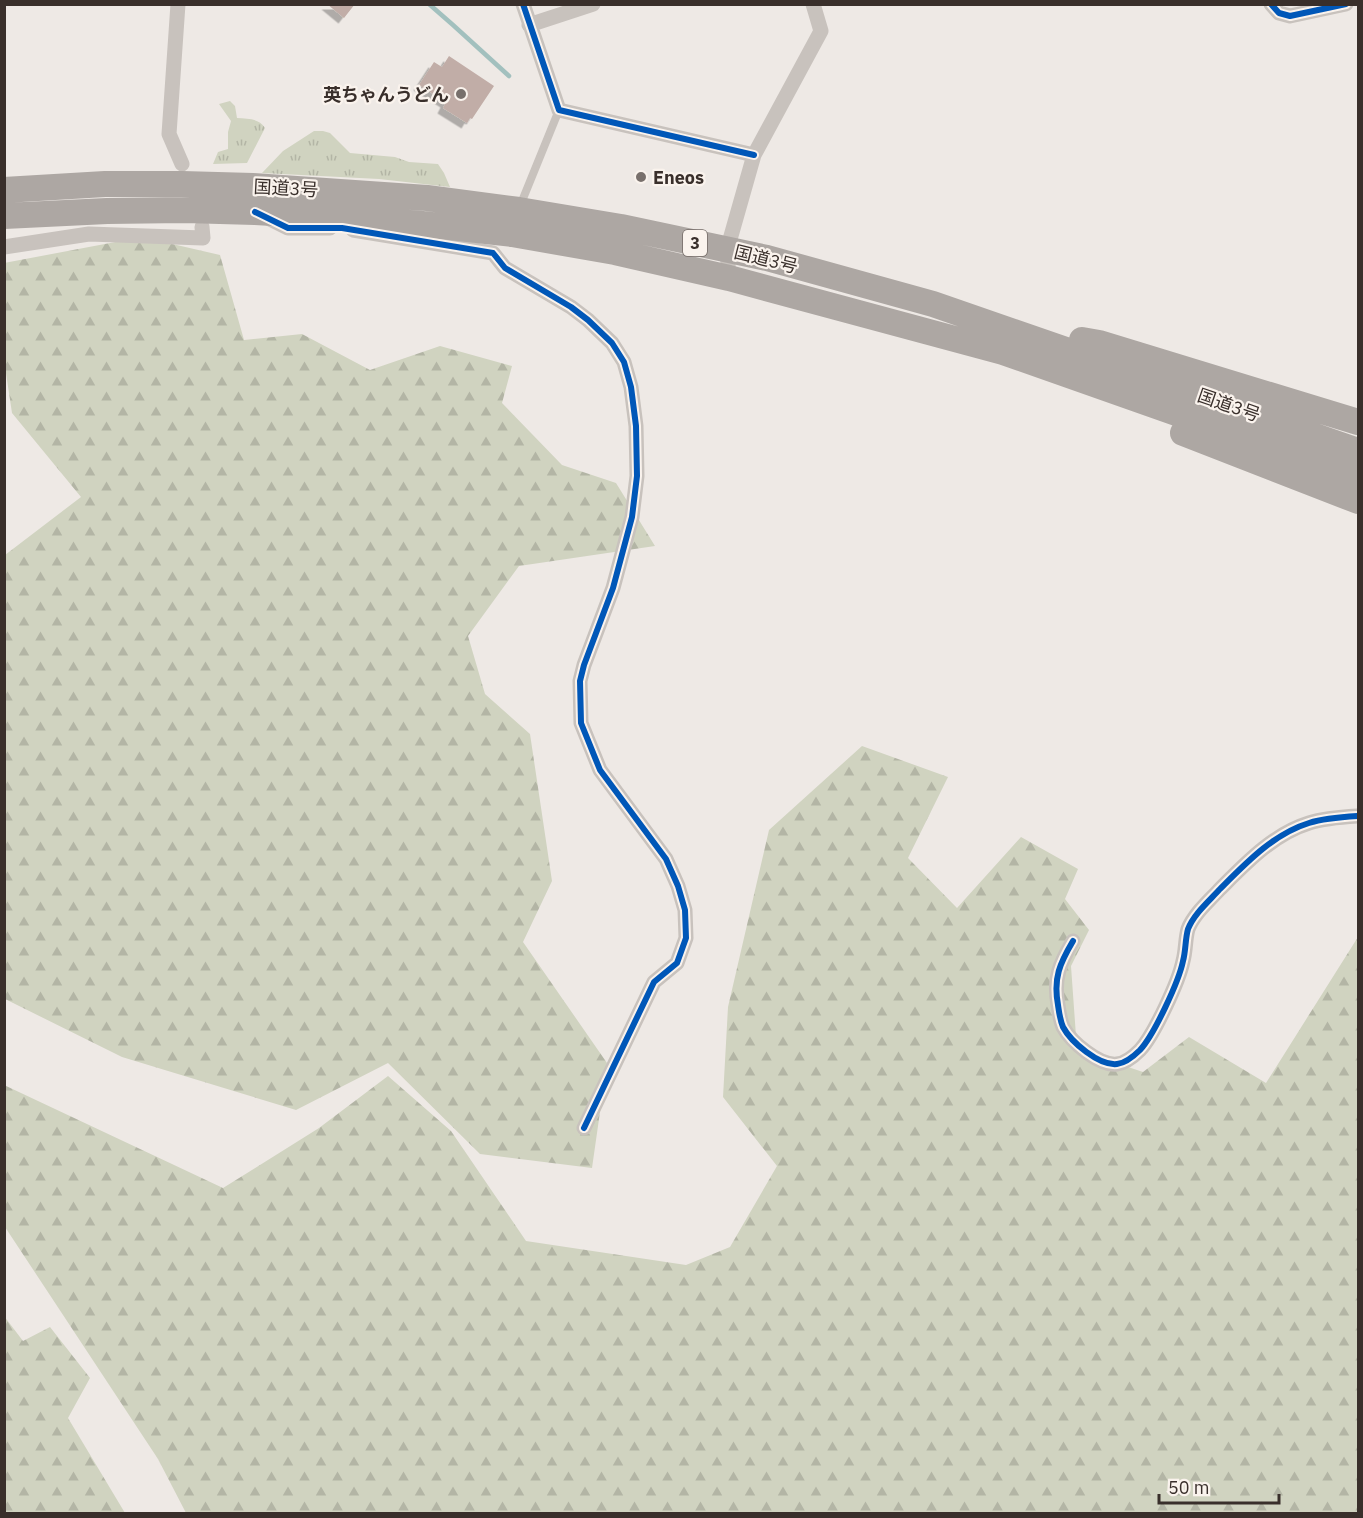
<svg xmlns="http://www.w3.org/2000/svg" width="1363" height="1518" viewBox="0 0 1363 1518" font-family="'IBM Plex Sans','Noto Sans JP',sans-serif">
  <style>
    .grass { fill: url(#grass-tufts) }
    .forest { fill: url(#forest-firs) }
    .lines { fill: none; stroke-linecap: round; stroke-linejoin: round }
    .stream { stroke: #a2c0be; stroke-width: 4.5 }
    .building { fill: #c1ada7; filter: url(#shadow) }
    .service { stroke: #c8c2bd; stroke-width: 8 }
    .minor { stroke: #c8c2bd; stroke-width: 15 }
    .trunk { stroke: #ada7a3; stroke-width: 26 }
    .cycleway-casing { stroke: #faf3ed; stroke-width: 10 }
    .cycleway { stroke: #0057b8; stroke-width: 6 }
    .poi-dot { fill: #78706c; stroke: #faf3ed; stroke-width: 2 }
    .labels { text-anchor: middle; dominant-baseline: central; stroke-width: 4.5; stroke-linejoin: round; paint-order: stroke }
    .shield { fill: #faf3ed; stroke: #736a65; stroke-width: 1.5 }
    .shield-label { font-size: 16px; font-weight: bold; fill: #392f2b }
    .poi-label { font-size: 18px; font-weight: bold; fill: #392f2b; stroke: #faf3ed; text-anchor: end }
    .street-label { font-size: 18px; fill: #392f2b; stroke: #faf3ed }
  </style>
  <defs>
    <pattern id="grass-tufts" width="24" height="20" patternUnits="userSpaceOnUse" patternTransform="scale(1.5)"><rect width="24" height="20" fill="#d0d3c0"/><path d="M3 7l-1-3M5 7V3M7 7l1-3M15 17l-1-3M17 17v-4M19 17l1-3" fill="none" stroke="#b3b5a5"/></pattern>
    <pattern id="forest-firs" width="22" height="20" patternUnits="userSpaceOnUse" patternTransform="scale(1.5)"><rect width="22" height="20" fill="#d0d3c0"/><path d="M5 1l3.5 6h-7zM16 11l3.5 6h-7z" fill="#b3b5a5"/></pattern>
    <filter id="shadow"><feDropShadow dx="-5.5" dy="5.5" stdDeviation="0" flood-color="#0004"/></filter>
  </defs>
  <rect width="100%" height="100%" fill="#eee9e5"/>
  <path class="grass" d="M230,101L235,106L237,118C248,119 259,118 265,128L247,163L213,164L218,152L228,149V132L231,121L219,104Z
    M314,131H323L330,133L350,153L395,157L409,162L438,164L444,173L450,187L379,179L262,173L283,151Z"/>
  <path class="forest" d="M142,237L220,255L244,340L302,334L370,370L440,346L512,366L502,403L562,465L616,483L655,546L519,566L468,636L485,694L530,734L552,881L523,942L607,1063L592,1168L480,1154L388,1063L296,1110L122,1057L5,999V555L81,497L12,413L4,360V263Z
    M862,746L948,777L908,858L957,908L1021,837L1078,869L1065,899L1089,930L1071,966L1077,1050L1143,1072L1189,1037L1266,1083L1358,937V1513H186L158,1459L5,1227L4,1085L223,1188L319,1128L388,1076L451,1131L526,1241L686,1265L730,1247L777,1166L723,1097L728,1007L769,830Z
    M4,1316L23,1341L50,1327L90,1378L68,1418L125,1513H5Z"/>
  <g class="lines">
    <path class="stream" d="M429,4L453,25L509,76"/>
  </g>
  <path class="building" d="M327,4H355L344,18Z
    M449,56L494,86L472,119L470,118L467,123L443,108L446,102L419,85L434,62L442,67Z"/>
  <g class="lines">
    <path class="service" d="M520,206L559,110"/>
    <path class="minor" d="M178,4L169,134L182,164
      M523,4L559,110L754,155
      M1271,4L1279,13L1290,16L1346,4
      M529,25L593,4
      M266,217L288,228H330
      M353,230L493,253L505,268L571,307L588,320L612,343L624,362L631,387L636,426L637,476L632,517L613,588L584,665L580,681L581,723L600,770L666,859L678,886L685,910L686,938L677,963L654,982L584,1128
      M4,247L89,234L203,238L202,227
      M729,278L727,250L754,155L821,31L813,4
      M1073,941C1060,963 1053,978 1058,1005C1059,1012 1060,1020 1063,1027C1071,1042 1099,1066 1117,1064C1126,1063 1134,1056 1140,1050C1154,1035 1179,981 1183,961C1186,950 1185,940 1188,929C1194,914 1208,902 1219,890C1245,864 1273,834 1309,823C1325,818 1342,817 1358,816"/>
    <path class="trunk" d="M4,190L105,184H182L253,186L427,198L519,210L621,227L767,258L933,304L1358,451
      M4,216L107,211L185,210L255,212L325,216L422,224L512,234L615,252L729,278L1003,352L1358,477
      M1082,340L1099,343L1358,422
      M1183,433L1358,501"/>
    <defs>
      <path id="cycleway" d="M523,4L559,110L754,155
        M1271,4L1279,13L1290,16L1346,4
        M255,212L288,228H342L493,253L505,268L571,307L588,320L612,343L624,362L631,387L636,426L637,476L632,517L613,588L584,665L580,681L581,723L600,770L666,859L678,886L685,910L686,938L677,963L654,982L584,1128
        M1073,941C1060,963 1053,978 1058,1005C1059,1012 1060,1020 1063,1027C1071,1042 1099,1066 1117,1064C1126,1063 1134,1056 1140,1050C1154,1035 1179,981 1183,961C1186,950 1185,940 1188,929C1194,914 1208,902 1219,890C1245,864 1273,834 1309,823C1325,818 1342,817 1358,816"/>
    </defs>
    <use href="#cycleway" class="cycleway-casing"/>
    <use href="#cycleway" class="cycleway"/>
  </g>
  <g class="poi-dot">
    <circle cx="461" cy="94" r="6"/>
    <circle cx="641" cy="177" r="6"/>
  </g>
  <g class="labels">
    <rect class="shield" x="683" y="230" width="24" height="26" rx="4.5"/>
    <g class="shield-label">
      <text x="695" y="243">3</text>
    </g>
    <g class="poi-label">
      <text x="449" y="94">英ちゃんうどん</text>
      <text x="653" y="177" text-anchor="start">Eneos</text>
    </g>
    <g class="street-label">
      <text transform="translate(286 188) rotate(3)">国道3号</text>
      <text transform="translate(766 259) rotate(14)">国道3号</text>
      <text transform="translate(1229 405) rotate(19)">国道3号</text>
    </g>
  </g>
  <rect width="1363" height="1518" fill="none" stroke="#392f2b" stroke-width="12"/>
  <path d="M1159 1494v9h120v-9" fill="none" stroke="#392f2b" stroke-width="3"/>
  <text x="1168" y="1494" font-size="18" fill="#392f2b" stroke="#faf3ed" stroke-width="4.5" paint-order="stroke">50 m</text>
</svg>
